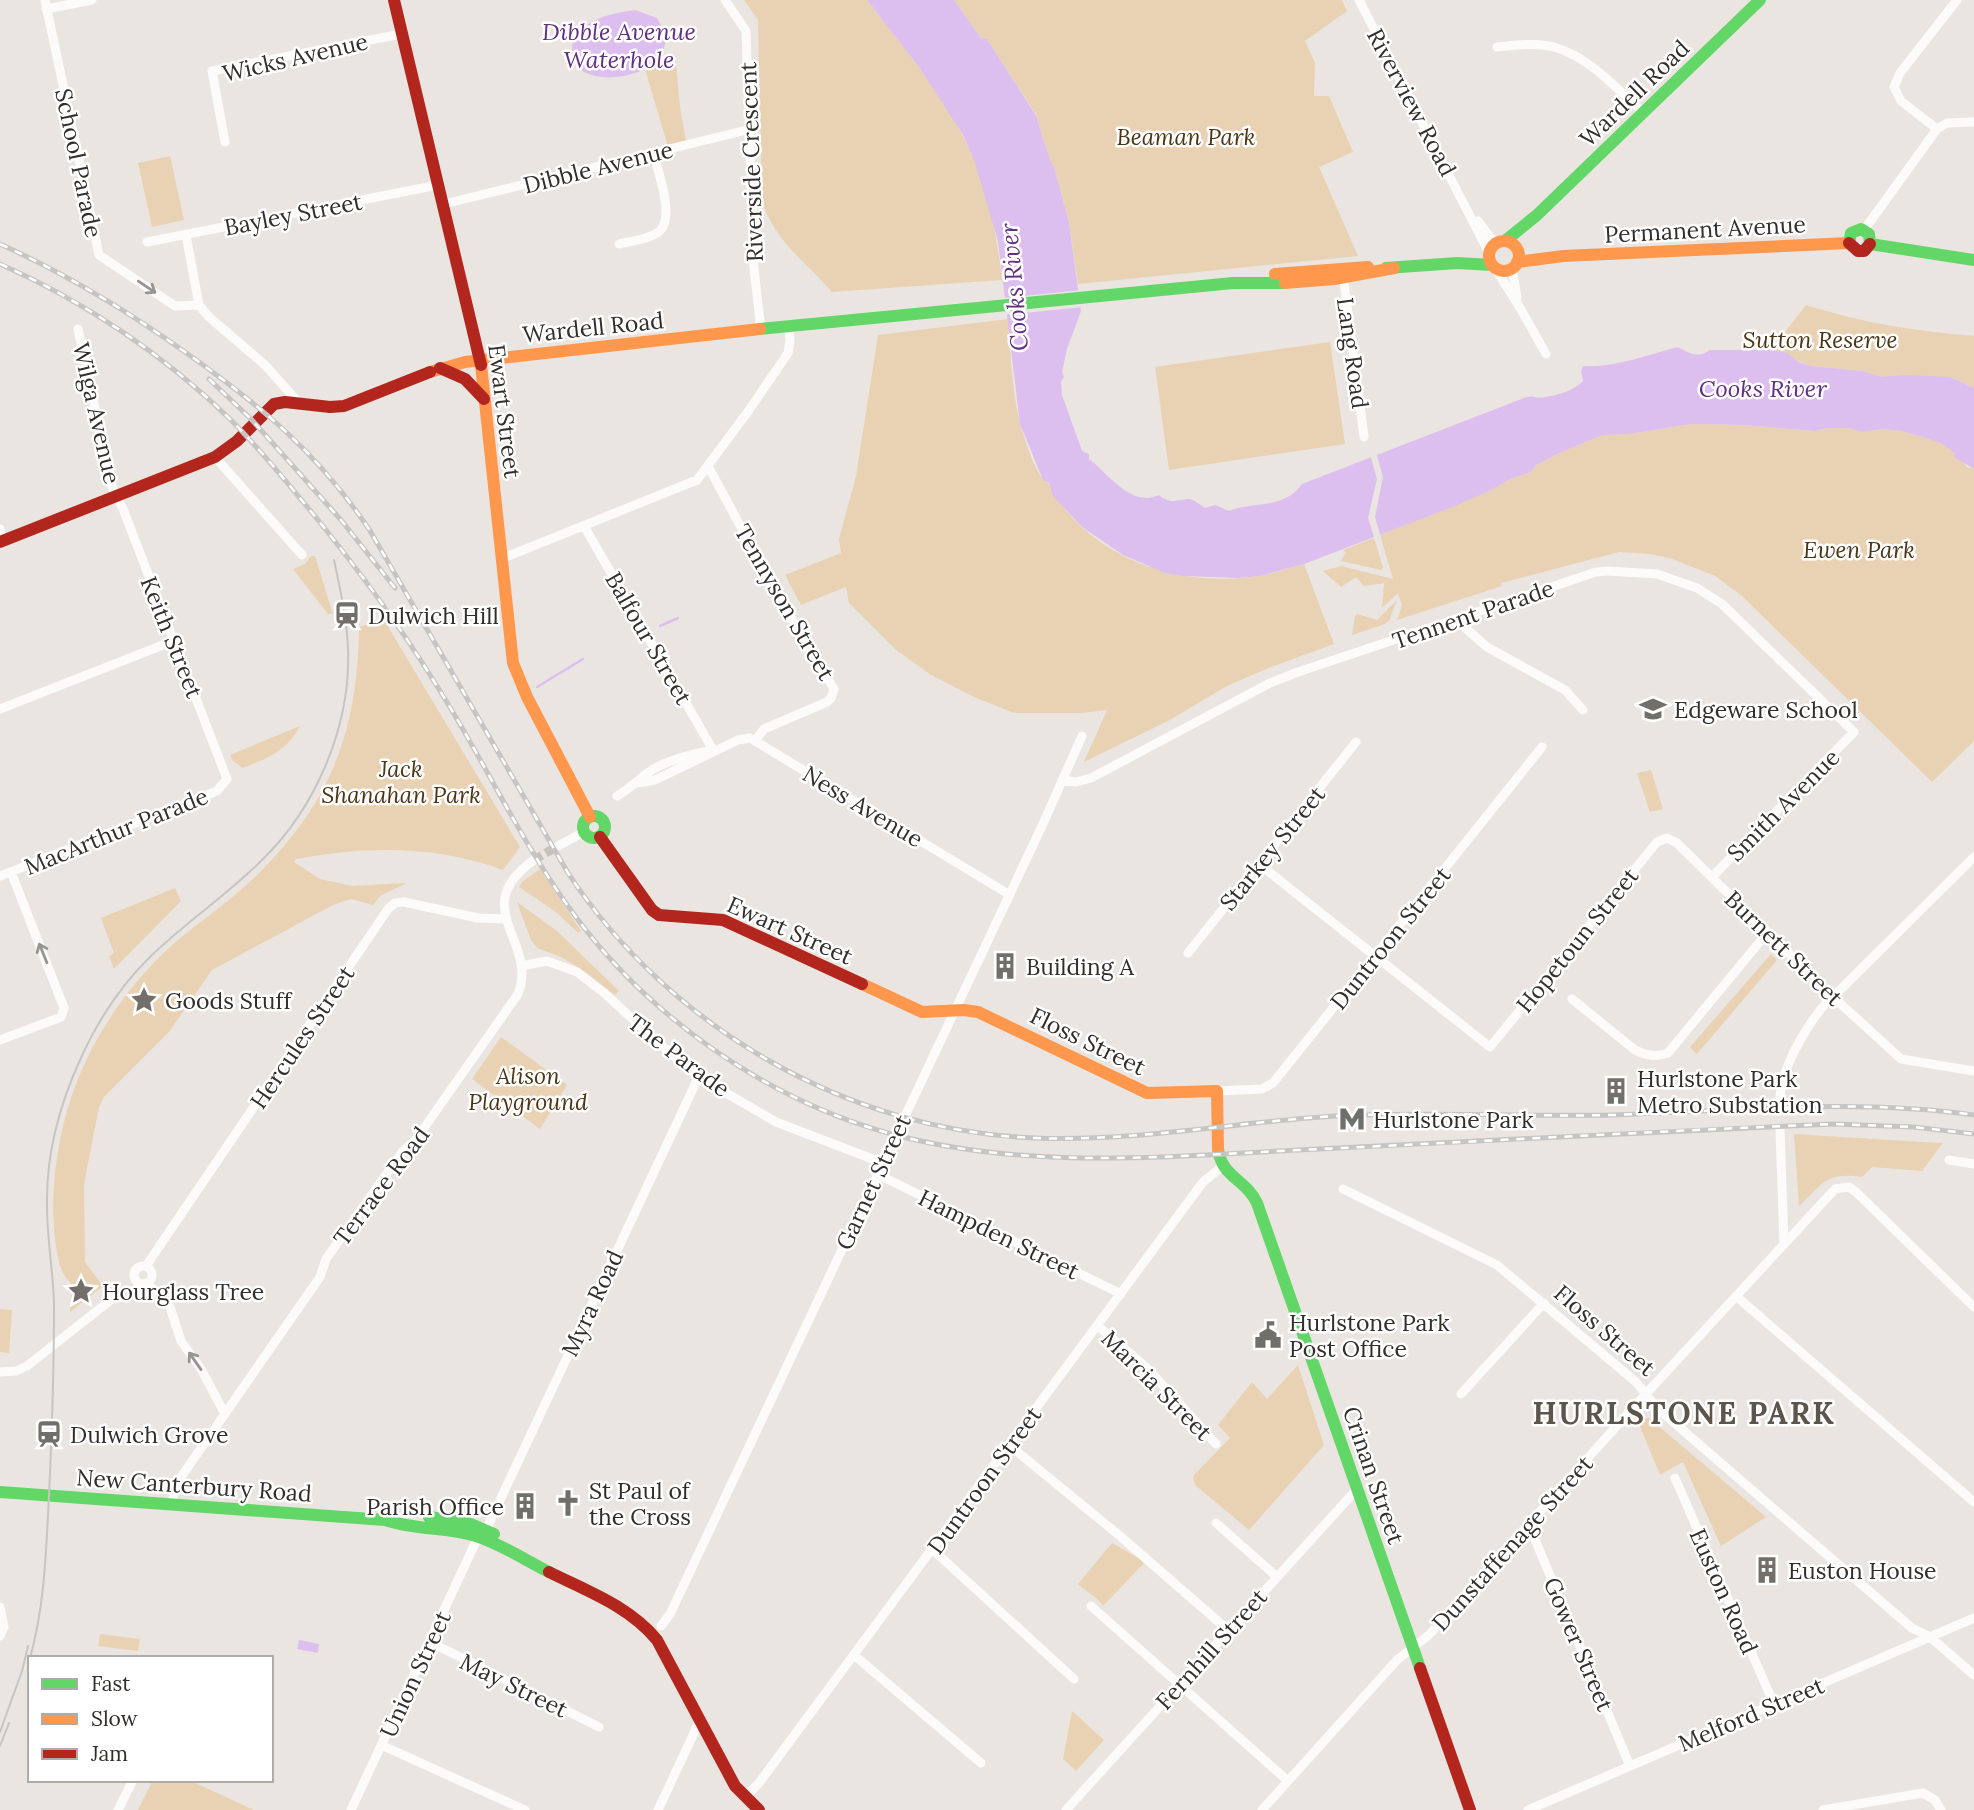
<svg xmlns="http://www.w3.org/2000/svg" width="1974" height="1810" viewBox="0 0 1974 1810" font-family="Lora,serif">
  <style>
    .green { fill: #e8d2b3 }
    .water { fill: #dcbfef }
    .pier { fill: #eae5e0 }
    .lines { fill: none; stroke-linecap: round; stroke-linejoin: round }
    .stream { stroke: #dcbfef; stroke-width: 2.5 }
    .street-tunnel { stroke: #c5c1bc; stroke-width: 9; stroke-dasharray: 9 4.5; stroke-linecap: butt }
    .street { stroke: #fcfbfa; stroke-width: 9 }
    .fast { stroke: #63d668; stroke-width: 12 }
    .slow { stroke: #ff974d; stroke-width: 12 }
    .jam { stroke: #b3261e; stroke-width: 12 }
    .tram { stroke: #c6c5c3; stroke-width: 2 }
    .rail-casing { stroke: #c6c5c3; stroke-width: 5 }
    .rail { stroke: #fff; stroke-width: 2.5; stroke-dasharray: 8; stroke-linecap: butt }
    .oneway { stroke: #979592 }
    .labels { text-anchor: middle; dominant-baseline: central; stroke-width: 5; stroke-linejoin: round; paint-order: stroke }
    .street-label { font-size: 23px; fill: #322f2b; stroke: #fff }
    .park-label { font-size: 23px; font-style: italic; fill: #4b3718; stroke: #fff }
    .poi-label { font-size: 23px; fill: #322f2b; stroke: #fff; text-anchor: start }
    .water-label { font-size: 24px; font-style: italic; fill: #613081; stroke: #fff }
    .district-label { font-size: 30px; font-weight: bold; letter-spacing: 2px; fill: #5b554c; stroke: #fff }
  </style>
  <rect width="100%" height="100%" fill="#eae5e0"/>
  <path class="green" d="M744,0H867C900,43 938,88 963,136C986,179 997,232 1002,280L832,292C804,260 776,243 762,201L758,20Z
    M954,0H1342L1347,11L1305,41L1315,63L1314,96H1329L1353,152L1319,167L1358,256L1078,284L1069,222L1054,167C1050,162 1038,124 1037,116L987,39L981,38Z
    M675,53L680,108L687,146L669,150L645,69Z
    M170,156L184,220L152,227L138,163Z
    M1806,305C1863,323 1915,331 1974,336V388L1951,377H1882L1863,371L1811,366L1771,350Z
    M1008,319C1011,358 1012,402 1025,440C1029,451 1035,470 1043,479C1045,482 1049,483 1051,486C1057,494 1061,505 1068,513C1114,566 1189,587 1258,576C1273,574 1289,568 1304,564L1334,644L1271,667L1227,686L1168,721L1084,762L1107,710L1082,713H1014L974,697L931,675L895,649L849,603L846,587L801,605L785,575L841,553L839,539L856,476L878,335Z
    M1330,342L1345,444L1169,470L1155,367Z
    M1692,424L1743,425L1815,431L1828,428H1849L1862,432L1883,429L1902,431L1941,443L1956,453L1967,467L1974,469V741L1932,782L1742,596L1715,576L1672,559L1651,554L1619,552L1501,583L1502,586L1397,620L1402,605L1398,593L1382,608L1384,583L1364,586L1356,577L1341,587L1323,571L1341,566L1393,579L1380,535L1487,492L1513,478L1531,472L1535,466L1557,454L1603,435L1629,434Z
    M1374,538L1383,568L1381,570L1341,561L1346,552L1343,550Z
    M311,556H315L333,614H328L293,569L305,564Z
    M1397,600L1389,621L1385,624L1352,635L1355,616L1358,614L1377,620Z
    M384,620L520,847L503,870C436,845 366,846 296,859L294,862L320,879L352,886L407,883L380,896L373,905L351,899L333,905L212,970L169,1032L104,1097L99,1107L84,1184L85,1262L103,1286L70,1312C70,1304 72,1293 71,1285C70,1281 67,1280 65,1276C59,1267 58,1257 56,1246C48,1194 58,1128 78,1079C100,1025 138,972 184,935C209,915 235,897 258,874C331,802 358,730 359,627Z
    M300,726C287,751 268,758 243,768L233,761L230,755Z
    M1651,770L1663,809L1650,812L1637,773Z
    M540,869L581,931L578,933L556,912L519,887L523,881Z
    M175,888L181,901L114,969L109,956L114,953L101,918Z
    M517,902L557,931L619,991L615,995L584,971L561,957L537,948L531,940Z
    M1771,954L1777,960L1697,1054L1690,1047Z
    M501,1037L567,1085L540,1129L472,1079Z
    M1794,1134L1938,1143H1943L1922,1171L1872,1167L1862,1177C1825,1172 1824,1183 1799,1206Z
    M0,1309L12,1310L9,1353L0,1352Z
    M1298,1365L1324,1445L1249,1530L1195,1485L1193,1476L1230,1438L1218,1425L1252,1382L1267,1399Z
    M1645,1418H1649L1766,1517L1721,1546L1683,1462L1660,1475L1639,1424Z
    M1112,1543L1145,1562L1103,1606C1098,1597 1086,1592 1078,1584Z
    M100,1634L140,1639L138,1651L98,1646Z
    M1072,1711L1104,1740L1076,1771L1063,1759Z
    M153,1780H189L254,1810H138Z"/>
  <path class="water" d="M867,0H954L981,38L987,39L1037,117C1038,124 1050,162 1054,167L1069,222L1081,311L1067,349L1062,372L1064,377L1061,382L1062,395L1082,451L1089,454V459C1109,474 1131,508 1159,495C1171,505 1175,500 1188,499C1194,499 1200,505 1205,508L1215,505L1229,511C1255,501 1285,509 1302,484L1524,398C1532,395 1537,399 1546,397C1558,395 1575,390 1583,381L1581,371L1583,366C1615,368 1646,355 1678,347C1689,353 1698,359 1710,350H1771L1787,353L1799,362L1811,366L1863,371L1882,377L1905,375L1951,377L1974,388V469L1954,457L1955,453L1941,443L1902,431L1883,429L1862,432L1849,428H1828L1815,431L1743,425L1692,424L1629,434L1603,435L1557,454L1535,466L1531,472L1513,478L1487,492L1455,506L1304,564L1260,576L1239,578L1183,576L1165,573L1123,555L1082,527L1053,496L1049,483L1043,480L1020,424L998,241L974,160L963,135L921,70Z
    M635,10L657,18L667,37C662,57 658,64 638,72C618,80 572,83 572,50C572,42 575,35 580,30C594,17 617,12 635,10Z
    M299,1640L319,1644L318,1653L297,1649Z"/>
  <path class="pier" d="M1082,290L1084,307L1004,315L1003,298Z
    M1376,452L1383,477L1375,517L1381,538L1375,540L1368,518L1377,479L1370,454Z"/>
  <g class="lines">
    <path class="stream" d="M660,626L678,618
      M537,687L583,659"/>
    <path class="street-tunnel" d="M534,860L558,846"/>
    <path class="street" d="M45,0L99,255L175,306L199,305
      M725,0L746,31L754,269L761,330
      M1359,0L1489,253
      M46,9L92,0
      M1497,47C1515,45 1539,42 1557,48C1590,58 1618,90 1644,113
      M1937,129L1901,101L1894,87L1900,73L1957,0
      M225,142L212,71L401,34
      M444,204L751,129
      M1478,221L1490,237L1498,243
      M1864,230L1937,129L1947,123L1974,122
      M186,235L199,305L209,317L265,365L299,403
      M147,242L438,185
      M619,244C631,241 647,240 657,233C677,221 658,173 654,154
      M1495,268L1519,306L1546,354
      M1512,269L1517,297
      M1343,274L1364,437
      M215,457L302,555
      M708,466L779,598L834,689L831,698L827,702L764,729L755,741
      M584,526L713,750
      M0,529L2,541
      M501,559L697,480L747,413L788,353L790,341L789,327
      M1455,619L1487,647L1565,690L1583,710
      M0,709L173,641
      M1062,780L1076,782L1091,778L1270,683L1298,672L1596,572L1607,571L1657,574L1697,588L1722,604L1854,732L1712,877
      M638,783L655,780L738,740L750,738L1010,895
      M617,796C629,789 638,780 649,772C662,762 692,754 708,751
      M558,846L584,832
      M1259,864L1490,1047L1657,842L1667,838L1677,843L1832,996L1901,1059L1974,1071
      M0,876L217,791L227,779L123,509L112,487L78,329
      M1188,953L1356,742
      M521,966L547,961L577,972L603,992L680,1062L714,1086L776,1122L883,1163
      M1572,999L1635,1050C1647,1056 1655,1057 1668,1053L1767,933
      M0,1040L61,1017L64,1008L11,872
      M1217,1091L1262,1089L1273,1083L1542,747
      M1780,1104C1778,1069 1814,1010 1841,989L1974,857
      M1780,1130L1784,1244
      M1949,1160L1974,1164
      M877,1174L1121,1294
      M1343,1189L1497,1265L1636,1382L1657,1408L1912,1628L1930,1637L1974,1675
      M146,1266L388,909L395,903L404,902L478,918L506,919
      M134 1275a9 9 0 1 1 18 0a9 9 0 1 1-18 0Z
      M146,1283L163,1297L170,1307L181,1341L201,1369L225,1414
      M1736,1296L1974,1502
      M1098,1326L1148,1369L1216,1444
      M0,1372L16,1371L27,1366L121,1292
      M1461,1394L1544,1303
      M1009,1445L1120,1536L1228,1630
      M1675,1478L1774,1704
      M172,1505L174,1492L181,1477L320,1277L326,1259L402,1152L417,1138L518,994C539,941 466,908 534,860
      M1216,1523L1276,1576
      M1528,1523L1630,1766
      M486,1530L699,1076
      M933,1550L1074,1679
      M1091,1606L1288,1781
      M0,1607L4,1627L0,1636
      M661,1626L670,1614L1042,826L1082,736
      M430,1642L599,1727
      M854,1655L981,1763
      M381,1745L525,1810
      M747,1795L759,1783L1203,1182L1223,1166
      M118,1810L133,1780
      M351,1810L478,1537
      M658,1810L700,1720
      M1066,1810L1357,1489
      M1262,1810L1397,1660L1429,1635L1631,1410L1835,1189L1849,1187L1856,1192L1974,1307
      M1528,1810L1974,1618
      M1823,1810L1923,1793L1935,1800L1941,1810"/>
    <path class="fast" d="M1505,241L1537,215L1760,0
      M1849,243L1851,233L1861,229L1869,234L1870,244
      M1870,244L1974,260
      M1386,268L1457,263L1492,265
      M760,329L1233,283H1285
      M583 827a11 11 0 1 1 22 0a11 11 0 1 1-22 0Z
      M1218,1149C1222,1178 1246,1179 1257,1203L1420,1668
      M0,1492L385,1520C414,1530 446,1527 476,1536C501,1544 525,1560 549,1572
      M429,1517L466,1522L494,1534"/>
    <path class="slow" d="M1489 256a15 15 0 1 1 30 0a15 15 0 1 1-30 0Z
      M1517,262L1563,256L1849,243
      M1275,274L1368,267
      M1285,283L1334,279L1394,268
      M481,365L513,663L527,697L590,817
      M430,372L465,362L760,329
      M862,984L922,1012L964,1010L978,1012L1147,1093L1217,1091L1218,1149"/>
    <path class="jam" d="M394,0L481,365
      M1849,243L1858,251H1864L1870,244
      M440,368L465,379L484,399
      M0,542L215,457L237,441L274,404L285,402L330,407L344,406L430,372
      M600,837L652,910L659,915L723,920L862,984
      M549,1572C587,1591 629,1606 657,1640L735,1786L759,1810
      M1420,1668L1470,1810"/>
    <path class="tram" d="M30,1658C45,1604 46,1551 49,1496C52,1432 54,1367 54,1303C53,1271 47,1239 47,1206C46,1156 59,1106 80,1060C97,1022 121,985 151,956C186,922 227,895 261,861C316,808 351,726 348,649C347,618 340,589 334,560
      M0,1732L22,1671L28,1646
      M0,1746L9,1723"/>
    <defs>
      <path id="rail" d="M0,244C66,274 126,310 185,352C261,406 316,451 369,529L568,873C670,1028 848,1131 1035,1138C1135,1142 1235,1122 1335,1116C1427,1111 1521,1117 1613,1115C1734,1111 1854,1098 1974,1115
        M0,264C84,301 164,355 230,419C262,451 290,486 318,520C360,572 400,626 435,683C483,758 520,841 573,913C647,1015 765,1099 888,1133C1022,1170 1160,1157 1298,1150C1476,1142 1655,1131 1833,1124L1914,1127L1974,1134
        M209,379L251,419L341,520L395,588"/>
    </defs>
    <use href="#rail" class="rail-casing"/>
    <use href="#rail" class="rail"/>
  </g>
  <defs><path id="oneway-shaft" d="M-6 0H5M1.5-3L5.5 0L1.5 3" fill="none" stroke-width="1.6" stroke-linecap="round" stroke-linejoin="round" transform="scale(1.75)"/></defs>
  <g class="oneway">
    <use href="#oneway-shaft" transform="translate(147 287) rotate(34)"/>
    <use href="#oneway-shaft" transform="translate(43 953) rotate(-112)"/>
    <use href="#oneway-shaft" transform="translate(195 1361) rotate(-125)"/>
  </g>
  <defs>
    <symbol id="station-bare" viewBox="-9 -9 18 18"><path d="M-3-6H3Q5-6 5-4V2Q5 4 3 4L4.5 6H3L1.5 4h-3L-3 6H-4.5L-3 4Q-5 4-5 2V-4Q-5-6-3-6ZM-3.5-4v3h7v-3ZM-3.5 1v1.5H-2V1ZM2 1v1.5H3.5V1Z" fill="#726f6a" stroke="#fff" stroke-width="2.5" paint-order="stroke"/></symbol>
    <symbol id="school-bare" viewBox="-9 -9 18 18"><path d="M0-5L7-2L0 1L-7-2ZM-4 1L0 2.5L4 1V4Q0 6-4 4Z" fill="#726f6a" stroke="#fff" stroke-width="2.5" paint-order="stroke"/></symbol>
    <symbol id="building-bare" viewBox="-9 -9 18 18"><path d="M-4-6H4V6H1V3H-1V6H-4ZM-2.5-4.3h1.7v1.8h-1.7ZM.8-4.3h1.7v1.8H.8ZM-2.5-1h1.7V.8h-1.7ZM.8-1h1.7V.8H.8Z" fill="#726f6a" stroke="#fff" stroke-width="2.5" paint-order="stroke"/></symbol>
    <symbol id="sight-bare" viewBox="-9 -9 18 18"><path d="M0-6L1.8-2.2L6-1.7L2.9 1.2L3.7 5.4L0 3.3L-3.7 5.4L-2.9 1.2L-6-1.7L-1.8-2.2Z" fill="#726f6a" stroke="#fff" stroke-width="2.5" paint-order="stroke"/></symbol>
    <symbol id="metro-bare" viewBox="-9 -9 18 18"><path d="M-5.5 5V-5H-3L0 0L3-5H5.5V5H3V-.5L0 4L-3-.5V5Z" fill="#726f6a" stroke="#fff" stroke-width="2.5" paint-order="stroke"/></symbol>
    <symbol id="civic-bare" viewBox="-9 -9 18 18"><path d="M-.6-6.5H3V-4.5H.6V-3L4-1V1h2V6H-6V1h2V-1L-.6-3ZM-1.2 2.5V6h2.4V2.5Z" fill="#726f6a" stroke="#fff" stroke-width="2.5" paint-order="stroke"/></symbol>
    <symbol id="church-bare" viewBox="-9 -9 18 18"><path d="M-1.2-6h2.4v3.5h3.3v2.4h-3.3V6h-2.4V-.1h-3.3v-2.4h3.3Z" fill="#726f6a" stroke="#fff" stroke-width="2.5" paint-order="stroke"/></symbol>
  </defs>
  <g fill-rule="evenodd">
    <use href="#station-bare" x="328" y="596" width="38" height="38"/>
    <use href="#school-bare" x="1634" y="690" width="38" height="38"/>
    <use href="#building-bare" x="986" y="947" width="38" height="38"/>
    <use href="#sight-bare" x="125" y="981" width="38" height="38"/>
    <use href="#building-bare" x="1597" y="1072" width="38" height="38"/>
    <use href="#metro-bare" x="1333" y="1100" width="38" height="38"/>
    <use href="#sight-bare" x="62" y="1272" width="38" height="38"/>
    <use href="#civic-bare" x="1249" y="1316" width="38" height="38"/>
    <use href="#station-bare" x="30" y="1415" width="38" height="38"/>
    <use href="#church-bare" x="549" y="1484" width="38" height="38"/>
    <use href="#building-bare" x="506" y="1487" width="38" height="38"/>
    <use href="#building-bare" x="1748" y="1551" width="38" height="38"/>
  </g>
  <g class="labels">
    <g class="street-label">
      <text transform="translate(295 57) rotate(-13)">Wicks Avenue</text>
      <text transform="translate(1634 93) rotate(-44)">Wardell Road</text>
      <text transform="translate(1412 102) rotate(62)">Riverview Road</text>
      <text transform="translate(751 162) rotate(-92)">Riverside Crescent</text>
      <text transform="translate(79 163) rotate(78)">School Parade</text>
      <text transform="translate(598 167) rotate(-14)">Dibble Avenue</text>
      <text transform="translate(293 214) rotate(-11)">Bayley Street</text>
      <text transform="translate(1705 229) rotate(-3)">Permanent Avenue</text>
      <text transform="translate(593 327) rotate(-6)">Wardell Road</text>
      <text transform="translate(1353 353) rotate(82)">Lang Road</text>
      <text transform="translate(505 411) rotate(83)">Ewart Street</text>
      <text transform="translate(97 413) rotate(77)">Wilga Avenue</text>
      <text transform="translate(785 602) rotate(60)">Tennyson Street</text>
      <text transform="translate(1473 614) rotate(-19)">Tennent Parade</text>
      <text transform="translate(172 637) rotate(68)">Keith Street</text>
      <text transform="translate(649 638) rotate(60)">Balfour Street</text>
      <text transform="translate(1783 805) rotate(-45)">Smith Avenue</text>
      <text transform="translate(863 806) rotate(31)">Ness Avenue</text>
      <text transform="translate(116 831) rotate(-22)">MacArthur Parade</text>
      <text transform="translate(1272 848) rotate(-51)">Starkey Street</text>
      <text transform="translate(790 930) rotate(24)">Ewart Street</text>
      <text transform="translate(1390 938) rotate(-51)">Duntroon Street</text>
      <text transform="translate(1577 940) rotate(-51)">Hopetoun Street</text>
      <text transform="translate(1784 948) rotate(44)">Burnett Street</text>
      <text transform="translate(302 1037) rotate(-56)">Hercules Street</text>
      <text transform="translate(1088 1041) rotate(26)">Floss Street</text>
      <text transform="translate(679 1055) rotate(37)">The Parade</text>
      <text transform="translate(873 1182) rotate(-65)">Garnet Street</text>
      <text transform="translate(381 1186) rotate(-53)">Terrace Road</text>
      <text transform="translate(999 1234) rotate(26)">Hampden Street</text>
      <text transform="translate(592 1303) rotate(-65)">Myra Road</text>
      <text transform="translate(1605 1330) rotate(41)">Floss Street</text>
      <text transform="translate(1157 1385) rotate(45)">Marcia Street</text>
      <text transform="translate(1374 1475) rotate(71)">Crinan Street</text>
      <text transform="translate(984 1480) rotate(-54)">Duntroon Street</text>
      <text transform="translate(194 1485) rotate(4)">New Canterbury Road</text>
      <text transform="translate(1512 1543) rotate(-48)">Dunstaffenage Street</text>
      <text transform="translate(1724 1591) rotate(66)">Euston Road</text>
      <text transform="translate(1579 1644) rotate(67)">Gower Street</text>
      <text transform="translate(1211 1649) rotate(-48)">Fernhill Street</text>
      <text transform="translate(415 1674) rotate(-65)">Union Street</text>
      <text transform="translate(514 1685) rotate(26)">May Street</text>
      <text transform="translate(1751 1714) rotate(-23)">Melford Street</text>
    </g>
    <g class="park-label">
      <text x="1186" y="136">Beaman Park</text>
      <text x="1820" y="339">Sutton Reserve</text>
      <text x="1859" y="549">Ewen Park</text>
      <text x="401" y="768">Jack<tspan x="401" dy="26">Shanahan Park</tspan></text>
      <text x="528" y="1075">Alison<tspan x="528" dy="26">Playground</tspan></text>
    </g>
    <g class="poi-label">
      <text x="368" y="615">Dulwich Hill</text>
      <text x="1674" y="709">Edgeware School</text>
      <text x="1026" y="966">Building A</text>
      <text x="165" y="1000">Goods Stuff</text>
      <text x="1637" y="1078">Hurlstone Park<tspan x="1637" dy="26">Metro Substation</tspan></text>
      <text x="1373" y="1119">Hurlstone Park</text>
      <text x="102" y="1291">Hourglass Tree</text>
      <text x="1289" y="1322">Hurlstone Park<tspan x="1289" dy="26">Post Office</tspan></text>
      <text x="70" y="1434">Dulwich Grove</text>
      <text x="589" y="1490">St Paul of<tspan x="589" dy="26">the Cross</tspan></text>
      <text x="504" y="1506" text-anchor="end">Parish Office</text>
      <text x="1788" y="1570">Euston House</text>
    </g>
    <g class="water-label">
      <text x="619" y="31">Dibble Avenue<tspan x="619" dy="28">Waterhole</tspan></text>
      <text transform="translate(1014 287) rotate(-95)">Cooks River</text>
      <text x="1763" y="388">Cooks River</text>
    </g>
    <g class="district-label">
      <text x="1684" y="1413">HURLSTONE PARK</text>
    </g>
  </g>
  <rect x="28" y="1656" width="245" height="126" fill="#ffffff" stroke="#adacaa" stroke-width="2"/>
  <rect x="42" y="1679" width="35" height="10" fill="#63d668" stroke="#adacaa" stroke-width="2"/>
  <text x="91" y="1691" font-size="21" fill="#322f2b">Fast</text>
  <rect x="42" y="1714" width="35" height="10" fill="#ff974d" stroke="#adacaa" stroke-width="2"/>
  <text x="91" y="1726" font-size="21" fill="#322f2b">Slow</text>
  <rect x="42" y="1749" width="35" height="10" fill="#b3261e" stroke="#adacaa" stroke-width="2"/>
  <text x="91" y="1761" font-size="21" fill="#322f2b">Jam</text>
</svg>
